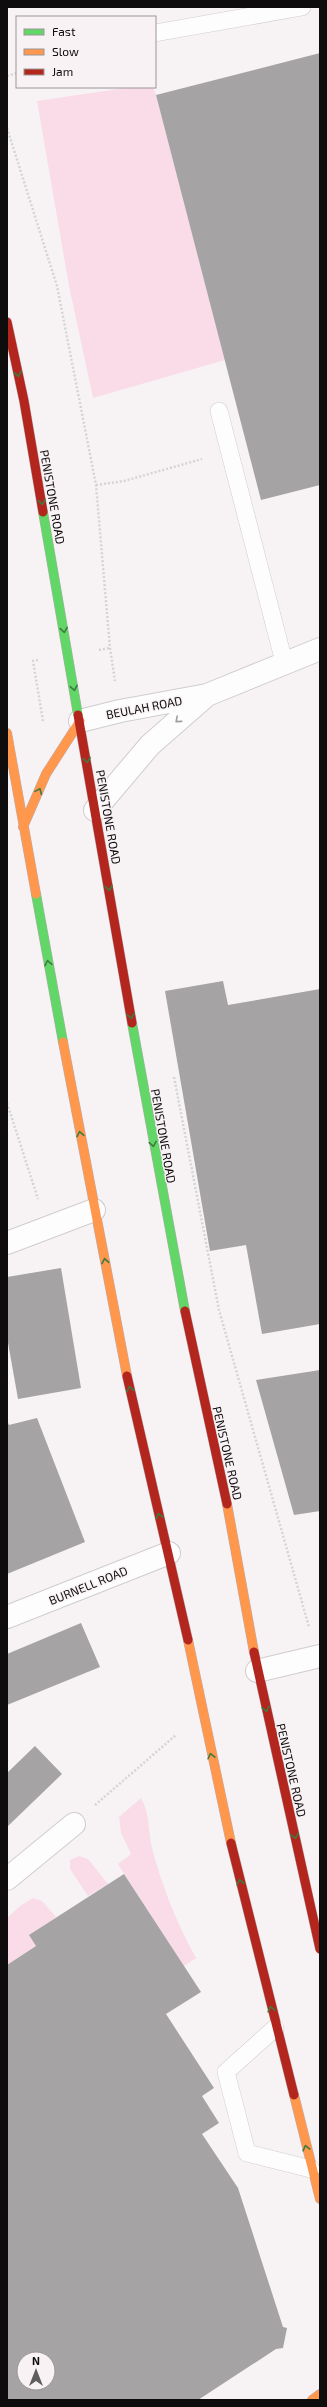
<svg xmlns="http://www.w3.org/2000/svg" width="327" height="2407" viewBox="0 0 327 2407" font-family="'Exo 2',sans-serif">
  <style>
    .green { fill: #f9dce7 }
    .building { fill: #a6a3a4; fill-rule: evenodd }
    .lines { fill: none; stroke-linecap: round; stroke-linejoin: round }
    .lane-casing { stroke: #d0cdce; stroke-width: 18 }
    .street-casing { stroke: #d0cdce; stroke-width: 24 }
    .fast-casing { stroke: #bcacb3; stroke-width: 10 }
    .slow-casing { stroke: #bcacb3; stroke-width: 10 }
    .jam-casing { stroke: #bcacb3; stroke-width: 10 }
    .path { stroke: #d4d4d4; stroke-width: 2.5; stroke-dasharray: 2 2; stroke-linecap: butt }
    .lane { stroke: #fefdfe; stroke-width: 17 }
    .street { stroke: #fefdfe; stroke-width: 22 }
    .fast { stroke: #63d668; stroke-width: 9 }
    .slow { stroke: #ff974d; stroke-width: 9 }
    .jam { stroke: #b3261e; stroke-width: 9 }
    .oneway { stroke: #3d7b3f }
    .oneway2 { stroke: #9e9d9e }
    .labels { text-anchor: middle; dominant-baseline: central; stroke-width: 3; stroke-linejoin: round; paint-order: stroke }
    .street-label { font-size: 12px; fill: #0e0c0d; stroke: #f8f2f4 }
  </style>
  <rect width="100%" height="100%" fill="#f7f3f5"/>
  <path class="green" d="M131,87H153L156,95L225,360L93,398L69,286L37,101Z
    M141,1798C150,1813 148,1831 152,1848C162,1886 177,1924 196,1958L184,1966L118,1864L131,1854L121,1833L119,1817Z
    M79,1856L88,1859L108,1884L88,1896L70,1869V1860Z
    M33,1898L42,1901L56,1917L30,1935L36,1946L7,1965V1918L20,1906Z"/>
  <path class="building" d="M320,53V485L261,500L156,95Z
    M223,981L228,1005L320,989V1324L262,1334L246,1245L210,1251L165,991Z
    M61,1268L81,1388L18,1399L7,1337V1277Z
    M320,1370V1511L294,1515L256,1380Z
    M37,1418L85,1542L7,1574V1421L9,1425Z
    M81,1623L100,1667L7,1705V1654Z
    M35,1746L62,1774L7,1827V1773Z
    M124,1874L201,1992L166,2014L214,2088L202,2096L219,2123L202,2134L238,2188L283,2327L287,2328L283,2348L276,2349L198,2400H7V1965L36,1946L29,1935ZM24,2359H48V2383H24Z"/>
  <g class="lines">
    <defs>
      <path id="lane" d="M155,33L302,7
        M219,411L284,662
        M275,2028L226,2072L247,2153L311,2169"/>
      <path id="street" d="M80,721L120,711L207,695L320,649
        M95,810L150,745L206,696
        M7,1243L94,1210
        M7,1617L169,1553
        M257,1671L320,1656
        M7,1879L74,1824"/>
      <path id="fast" d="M43,512L78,715
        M36,894L63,1042
        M132,1023L185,1311"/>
      <path id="slow" d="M7,733L36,894
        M23,827L46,774L80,721
        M63,1042L127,1376
        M227,1504L254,1652
        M188,1640L231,1843
        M294,2095L320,2199
        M312,2400L320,2394"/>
      <path id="jam" d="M7,322L24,401L43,512
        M78,715L132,1023
        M185,1311L227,1504
        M127,1376L188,1640
        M254,1652L320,1949
        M231,1843L294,2095"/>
    </defs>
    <use href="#lane" class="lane-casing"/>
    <use href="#street" class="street-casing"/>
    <use href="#fast" class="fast-casing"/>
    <use href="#slow" class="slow-casing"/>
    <use href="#jam" class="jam-casing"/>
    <path class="path" d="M7,76L17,73
      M7,128L57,286L96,485L110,648L115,681
      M96,485L124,481L202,459
      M99,650L109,648
      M38,660L33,661L43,721
      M174,1077L219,1310L309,1627
      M7,1103L38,1199
      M95,1805L176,1735"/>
    <use href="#lane" class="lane"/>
    <use href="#street" class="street"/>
    <use href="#fast" class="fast"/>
    <use href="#slow" class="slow"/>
    <use href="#jam" class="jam"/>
  </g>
  <defs><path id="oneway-chevron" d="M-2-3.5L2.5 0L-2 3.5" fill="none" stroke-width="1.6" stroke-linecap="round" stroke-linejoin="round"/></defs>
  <g class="oneway">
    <use href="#oneway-chevron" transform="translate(18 374) rotate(78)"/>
    <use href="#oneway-chevron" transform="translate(42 502) rotate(80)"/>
    <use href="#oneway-chevron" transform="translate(64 630) rotate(81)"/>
    <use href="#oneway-chevron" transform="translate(74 688) rotate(79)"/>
    <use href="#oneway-chevron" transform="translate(87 760) rotate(81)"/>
    <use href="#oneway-chevron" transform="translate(39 791) rotate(-66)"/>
    <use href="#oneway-chevron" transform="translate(109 888) rotate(80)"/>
    <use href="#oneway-chevron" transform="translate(48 963) rotate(-101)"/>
    <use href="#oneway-chevron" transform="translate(131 1016) rotate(80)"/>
    <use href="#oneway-chevron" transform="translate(80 1134) rotate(-101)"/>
    <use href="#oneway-chevron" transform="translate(153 1144) rotate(80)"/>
    <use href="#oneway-chevron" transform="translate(105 1261) rotate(-101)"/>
    <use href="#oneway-chevron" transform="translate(130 1389) rotate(-101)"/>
    <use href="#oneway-chevron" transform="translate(159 1516) rotate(-104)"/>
    <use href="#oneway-chevron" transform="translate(266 1709) rotate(77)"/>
    <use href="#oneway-chevron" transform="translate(211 1756) rotate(-103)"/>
    <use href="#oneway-chevron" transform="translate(295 1836) rotate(78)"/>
    <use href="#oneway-chevron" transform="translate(240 1882) rotate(-104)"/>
    <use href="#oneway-chevron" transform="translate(271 2009) rotate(-104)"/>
    <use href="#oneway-chevron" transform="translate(306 2148) rotate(-104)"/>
  </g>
  <use class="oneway2" href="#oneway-chevron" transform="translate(178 720) rotate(139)"/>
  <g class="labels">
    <g class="street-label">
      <text transform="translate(53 497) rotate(80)">PENISTONE ROAD</text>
      <text transform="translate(144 707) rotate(-11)">BEULAH ROAD</text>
      <text transform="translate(109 817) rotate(80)">PENISTONE ROAD</text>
      <text transform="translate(164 1136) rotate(80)">PENISTONE ROAD</text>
      <text transform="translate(228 1453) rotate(77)">PENISTONE ROAD</text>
      <text transform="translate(88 1585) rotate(-22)">BURNELL ROAD</text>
      <text transform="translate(292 1770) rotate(77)">PENISTONE ROAD</text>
    </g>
  </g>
  <rect width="327" height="2407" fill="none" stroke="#0e0c0d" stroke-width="16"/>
  <rect x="16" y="16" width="140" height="72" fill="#f8f2f4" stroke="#9a9698"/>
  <rect x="24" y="29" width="20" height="6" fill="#63d668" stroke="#9a9698"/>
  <text x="52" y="36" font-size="12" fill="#0e0c0d">Fast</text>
  <rect x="24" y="49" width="20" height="6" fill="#ff974d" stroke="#9a9698"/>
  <text x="52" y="56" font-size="12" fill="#0e0c0d">Slow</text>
  <rect x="24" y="69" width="20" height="6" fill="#b3261e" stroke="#9a9698"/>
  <text x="52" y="76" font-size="12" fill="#0e0c0d">Jam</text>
  <g transform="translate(36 2371)"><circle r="19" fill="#f8f2f4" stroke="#9a9698"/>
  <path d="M0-3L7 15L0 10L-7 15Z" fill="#605d5e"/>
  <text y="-6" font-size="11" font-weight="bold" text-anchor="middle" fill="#0e0c0d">N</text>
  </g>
</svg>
